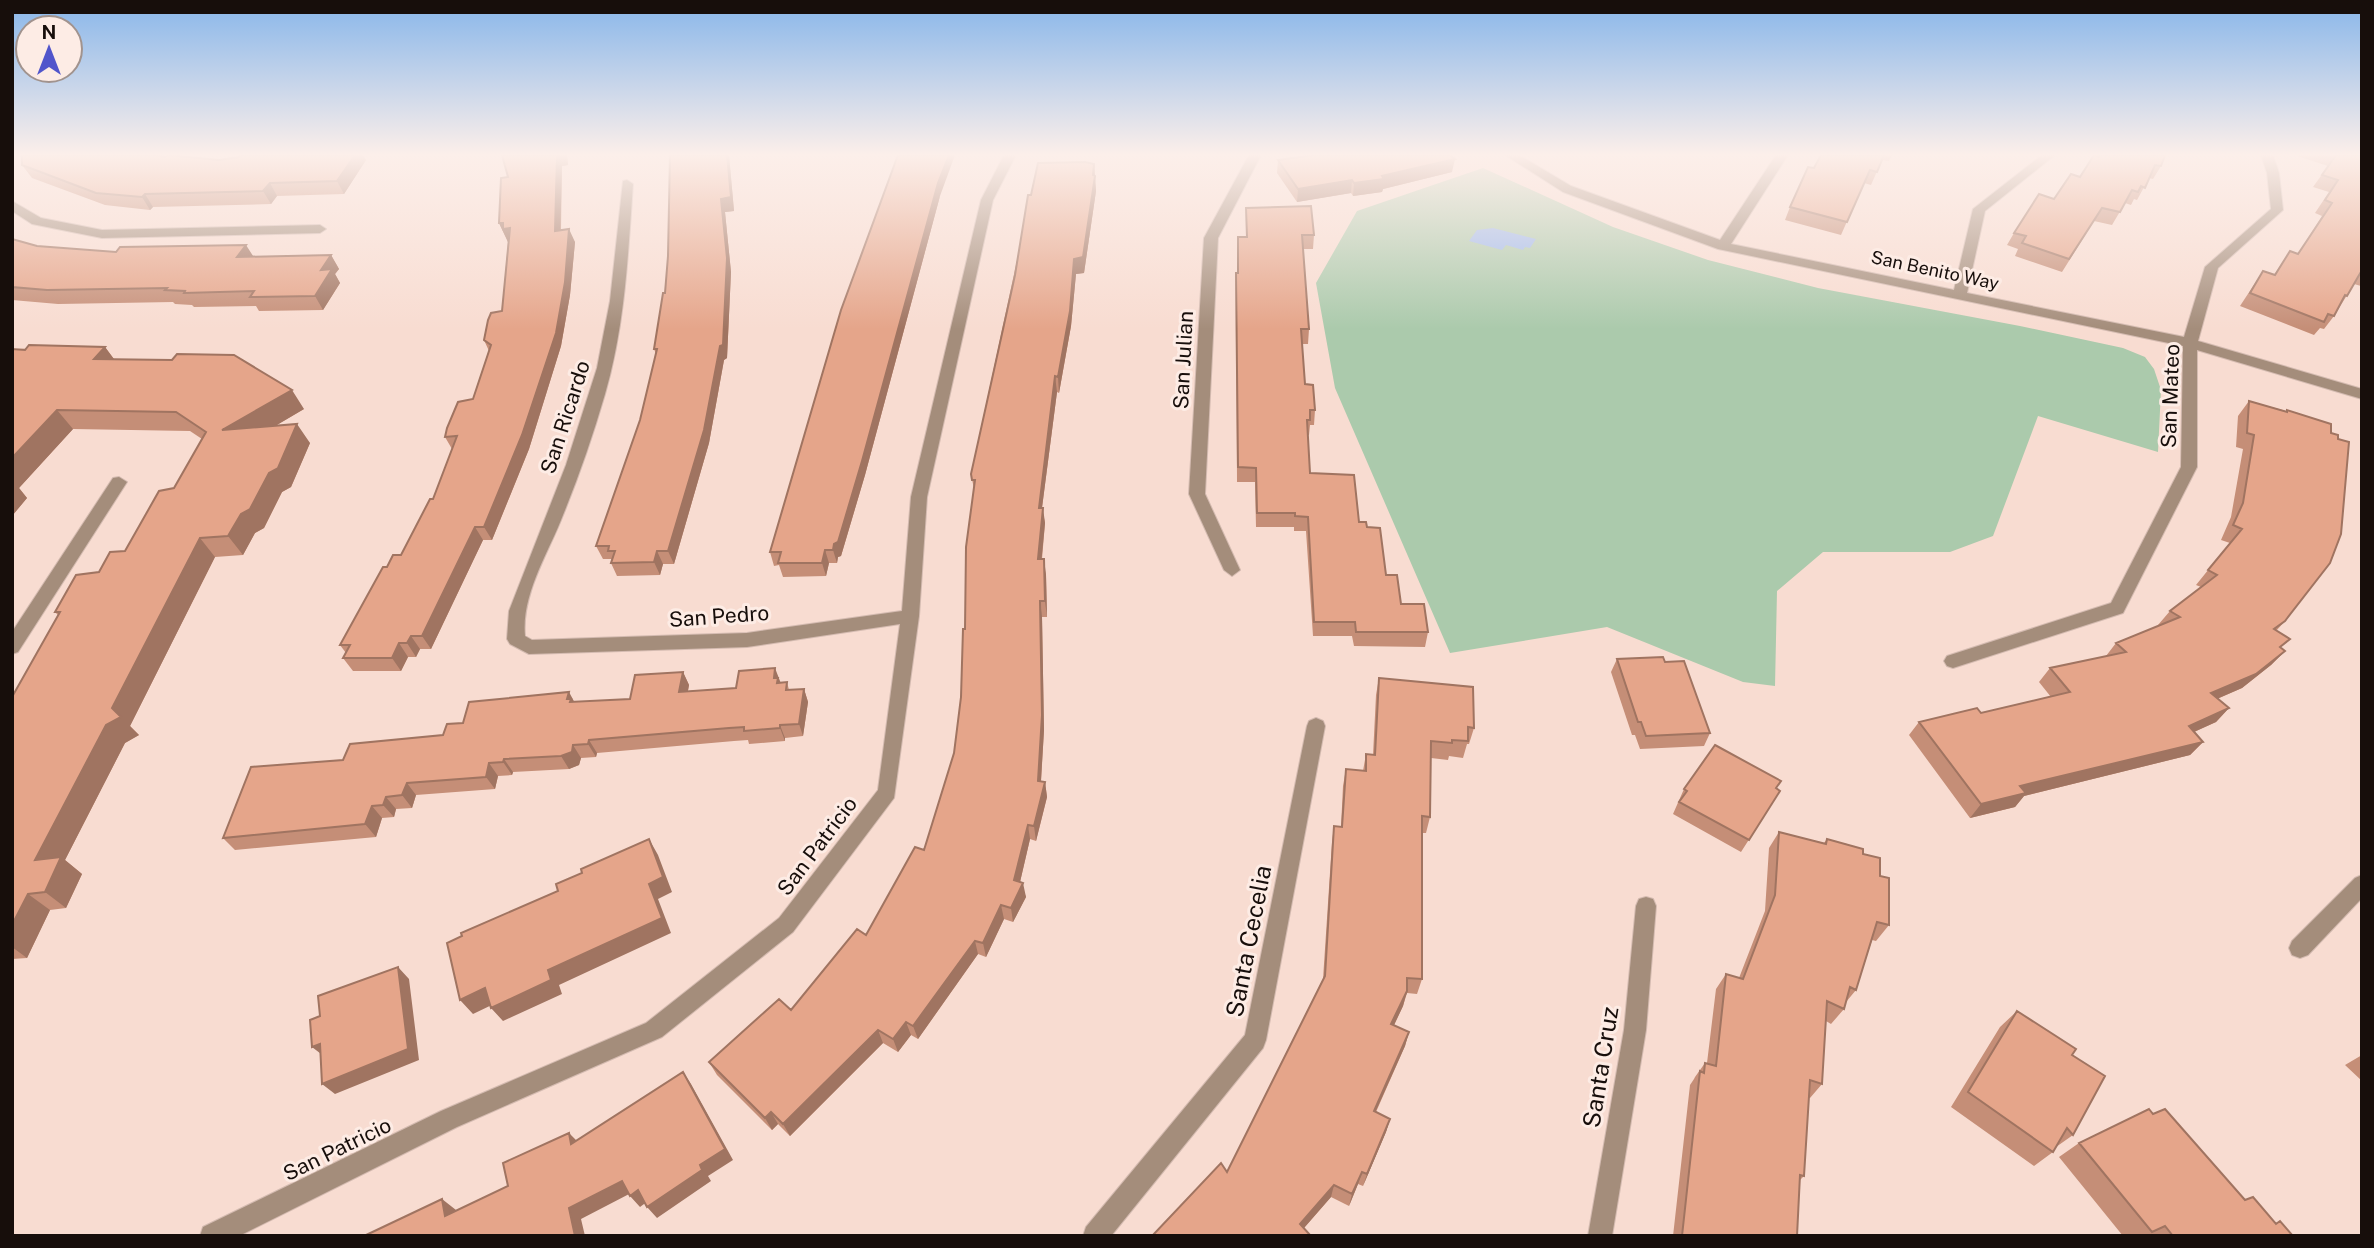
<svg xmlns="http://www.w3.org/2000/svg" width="2374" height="1248" viewBox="0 0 2374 1248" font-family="'Public Sans',sans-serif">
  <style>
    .green { fill: #abcaac }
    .water { fill: #99b8ee }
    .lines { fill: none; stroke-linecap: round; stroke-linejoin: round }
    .minor-casing { stroke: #d4bbb1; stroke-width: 2 }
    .minor { fill: #a48d7b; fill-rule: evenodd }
    .wall { fill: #c58e77 }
    .shaded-wall { fill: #a07461 }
    .building { fill: #e5a58a; stroke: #a07461; stroke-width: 2 }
    .labels { text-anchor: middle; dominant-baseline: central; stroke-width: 6; stroke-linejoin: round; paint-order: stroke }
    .far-street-label { font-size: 18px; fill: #170e0b; stroke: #fdece5 }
    .street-label { font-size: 21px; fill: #170e0b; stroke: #fdece5 }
    .near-street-label { font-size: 24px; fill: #170e0b; stroke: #fdece5 }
  </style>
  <rect width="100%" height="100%" fill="#f8dcd1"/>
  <path class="green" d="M1483,168L1613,227L1708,260L1818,288L2020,326L2123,348L2145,357L2154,369L2161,390L2158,452L2038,416L1993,536L1950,552H1823L1777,591L1775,686L1743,682L1607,627L1450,653L1335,388L1316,283L1357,211Z"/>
  <path class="water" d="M1493,228L1536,239L1530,248L1525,247L1523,250L1506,245L1502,250L1469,241L1477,230Z"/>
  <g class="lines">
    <defs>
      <path id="minor" d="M1004,155H1016L993,200L927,497L919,616L894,798L793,932L662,1037L457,1127L239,1236H200L203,1227L441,1111L646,1023L779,918L878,790L900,624L747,647L529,654L510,644L507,639L509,611L566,465L597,368L610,301L623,181L627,180L633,184C628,255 625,325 605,394C593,435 579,476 563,515C549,552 521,594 525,636L532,640L747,633L902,611L911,497L981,200Z
        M1249,155H1261L1218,238L1205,494L1240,570L1232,576L1224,570L1189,494L1204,238Z
        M1505,155H1519L1571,186L1720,240L1776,155H1788L1731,244L1954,290L1973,209L2042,155H2055L1985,211L1967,293L2184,337L2205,267L2271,209L2267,173L2261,155H2273L2279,173L2283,210L2218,268L2198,341L2362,389V399L2197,350V467L2123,613L1953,668L1947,666L1944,661L1947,656L2111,603L2181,467L2183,346L1718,249L1563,192Z
        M12,201L41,218L102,230L320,225L326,229L320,233L102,238L32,224L12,211Z
        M119,477L127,482L18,652L12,654V632L113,478Z
        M1316,718L1323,721L1325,726L1266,1040L1263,1048L1111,1236H1083L1086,1227L1245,1035L1307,726L1309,721Z
        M2362,875V898L2308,955L2300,958L2292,955L2289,948L2292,941L2355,878Z
        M1646,897L1653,899L1656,906L1646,1030L1612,1236H1588L1624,1030L1636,906L1639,899Z"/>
    </defs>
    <use href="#minor" class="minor-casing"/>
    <use href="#minor" class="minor"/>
  </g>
  <path class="wall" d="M502,155H567L568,165L562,166L561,230L575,242L570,295L561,346L529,449L492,540H483L431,649H420L416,657H408L401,671H353L343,658L346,653L340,645L387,567L401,555L433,499L452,449L445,437L473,399L489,351L484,340L502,311L508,242L499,223L508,177Z
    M670,155H729L734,211L725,212L731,272L727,358L724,360L709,443L674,564H663L660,575L617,576L611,563L612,559H603L596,546L640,420L656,354L654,349L665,293L668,256Z
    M1821,155H1892L1889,161L1882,160L1871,185L1864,183L1841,235L1785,220L1790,207L1814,168Z
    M2099,155H2165L2161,166L2153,179L2149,178L2137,200L2134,199L2131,205L2125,203L2112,225L2094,221L2062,272L2015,256L2018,249L2007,245L2014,233L2080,177Z
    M2298,155H2362L2361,286L2354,284L2334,316L2324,329L2320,328L2314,335L2240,306L2263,271L2274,275L2290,251L2298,254L2322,216L2315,213L2329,192L2313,187L2328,166L2297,156Z
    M165,157L219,160H366L344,194L277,196L271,204L153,207L150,210L105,205L32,178L22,165Z
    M1278,160L1452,172L1383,189L1382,192L1353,196L1351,193L1297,202L1277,173Z
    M1094,164L1096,191L1084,273L1076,274L1071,326L1059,393L1057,392L1042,508L1045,523L1042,559L1046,575L1047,617H1042L1044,730L1041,782H1045L1047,797L1036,841L1030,839L1020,882L1026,897L1013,922L1004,919L986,957L978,954L918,1039L911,1035L898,1052L883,1043L790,1136L778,1124L772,1130L717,1075L709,1062L791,1010L866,935L924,850L954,753L961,697L974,489L971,474L1031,195Z
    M940,196L865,475L841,556L838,557L837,563H829L826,576L783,577L779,565L774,566L770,552Z
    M1246,208L1314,235L1313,249H1303L1309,329L1308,344H1302L1305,384L1315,410L1314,425H1310L1309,435H1308L1310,473L1359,522L1367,527L1386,575L1401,604L1428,632L1425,647L1354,646L1352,636H1313L1306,531H1294V527H1256L1255,482H1237L1236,273H1238V237H1246Z
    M12,239L37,246L116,252L253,257L331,255L339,269L335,274L340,283L323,310L259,311L256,306L194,307L192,305L175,304L173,302L58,304L12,300Z
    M105,347L114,359L304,409L275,426L310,443L291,487L282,492L264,528L255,533L243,555L215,557L130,726L139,735L125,743L65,860L82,874L66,908L50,910L27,958L12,959V697L58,615L55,612L99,572L125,551L174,488L202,439L190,431L73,429L19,488L27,498L12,516V349Z
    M2249,401L2286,411L2287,410L2285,621L2276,631L2281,648L2285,651L2271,665L2242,688L2217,699L2229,708L2216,722L2194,732L2203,742L2190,755L2024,796L2015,807L1970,818L1909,735L1919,722L1981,713L2051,697L2039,682L2050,668L2106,656L2116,643L2159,626L2158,625L2170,611L2201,587L2196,585L2230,543L2221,540L2231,517L2243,449L2236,447L2238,416Z
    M1617,659L1665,662L1710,733L1704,746L1640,749L1635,735H1632L1611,672Z
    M683,672L689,685L688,691L736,688L780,681V683L787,682L789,690L804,689L808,702L803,736L785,738V741L749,744L748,740L734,741L597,753L596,757L581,758L579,765L569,769L513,772L512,775L498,776L495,789L416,795L412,808L396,809L394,817L382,818L376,837L235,850L223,838L343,760L443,735L463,723L574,702L630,699Z
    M1379,678L1474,728L1469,744H1467L1463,758L1449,756L1448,760L1431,758L1430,817L1426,833H1422V979L1417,994L1407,993L1403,1006L1394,1025L1409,1032L1405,1046L1376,1112L1390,1119L1386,1132L1363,1186L1358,1184L1349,1206L1331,1197L1304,1228L1227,1172L1323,979L1332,842L1334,826L1341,827L1343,786L1346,769L1363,771L1366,754L1373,755L1376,695Z
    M1684,789H1776L1780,791L1741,852L1673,814Z
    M1779,832L1824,843L1827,839L1863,854L1880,876L1889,925L1876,941L1872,940L1856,990L1846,1002L1844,1009L1831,1024L1826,1021L1822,1084L1810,1098H1809L1804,1176L1800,1180L1797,1236H1673L1690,1085L1694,1079L1695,1077L1705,1063H1707L1716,989L1726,974L1739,978L1765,911L1769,848Z
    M2017,1011L2072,1055L2073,1135L2056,1147L2053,1152L2034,1166L1951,1107L2000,1027Z
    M2362,1055V1081L2345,1065Z
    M2153,1114L2245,1200L2276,1223L2280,1221L2293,1236H2123L2059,1157L2079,1143Z"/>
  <path class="shaded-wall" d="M355,155H363L366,160L344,194L337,181Z
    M557,155H567L568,165L562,166L560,244L555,231Z
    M727,155H729L734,211L725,212L731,272L727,358L724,360L709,443L674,564L668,551L721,199Z
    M949,155H955L940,196L865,475L841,556L838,557L837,563L833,550L834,544L938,183Z
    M1455,159L1452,172L1383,189L1382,192L1353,196L1354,183Z
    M1094,164L1096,191L1084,273L1076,274L1071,326L1059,393L1058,377L1074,259Z
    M1352,180L1351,193L1297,202L1298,189Z
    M270,183L277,196L271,204L263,191Z
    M145,194L153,207L150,210L142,197Z
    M499,223H503L510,228L508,242Z
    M569,229L575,242L570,295L561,346L529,449L492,540L484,527Z
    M246,245L255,259L237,257Z
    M331,255L339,269L335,274L340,283L323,310L315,296L321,270Z
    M105,347L119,366L94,359Z
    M1055,376L1057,392L1040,523L1039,508Z
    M292,390L304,409L236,449L222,430Z
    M57,410L73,429L19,488L27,498L12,516V458Z
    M297,424L310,443L291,487L282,492L264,528L255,533L243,555L228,536L241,514L269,473Z
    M1043,508L1045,523L1040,575L1038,559Z
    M475,527L483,540L431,649L422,636Z
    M200,538L215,557L130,726L139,735L125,743L65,860L82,874L66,908L45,892L35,860L112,708Z
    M825,550L829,563L826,576L822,563Z
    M657,551L663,564L660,575L654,562Z
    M1044,559L1046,575L1047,617L1045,601Z
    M1040,601L1042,617L1044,730L1040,796L1038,781Z
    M411,636L420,649L416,657L407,643Z
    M399,643L408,657L401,671L392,658Z
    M2285,651L2271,665L2242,688L2198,707L2211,693Z
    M775,668L780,681L783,691L774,678Z
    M683,672L689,685L685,705L679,692Z
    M804,689L808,702L803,736L799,724Z
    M569,692L576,705V707L567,699Z
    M2229,708L2216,722L2176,740L2189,726Z
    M780,725L785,738V741L780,728Z
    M589,740L597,753L596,757L588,744Z
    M2203,742L2190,755L2024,796L2015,807L1970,818L1981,804L2020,786Z
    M573,745L581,758L579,765L569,769L561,756Z
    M504,759L513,772L512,775L503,762Z
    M489,763L498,776L495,789L486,777Z
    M1045,782L1047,797L1036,841L1034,826Z
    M407,783L416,795L412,808L402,795Z
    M386,797L396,809L394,817L383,805Z
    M372,806L382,818L376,837L365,824Z
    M1028,825L1030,839L1017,895L1014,880Z
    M649,839L658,855L672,892L658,899L671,933L559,985L562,994L503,1021L491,1008L548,970L649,884Z
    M1023,883L1026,897L1013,922L1011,908Z
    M28,894L50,910L27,958L12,947V925Z
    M1001,905L1004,919L986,957L983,943Z
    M975,941L978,954L918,1039L913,1026Z
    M398,967L409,979L419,1060L335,1094L322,1084Z
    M485,988L498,1002L473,1014L460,1000Z
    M1407,991L1403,1006L1388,1038L1391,1024Z
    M906,1022L911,1035L898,1052L893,1039Z
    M878,1030L883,1043L790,1136L783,1124Z
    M1409,1032L1405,1046L1370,1124L1374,1111Z
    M320,1044L325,1057L312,1047Z
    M683,1072L691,1084L733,1160L708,1176L711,1181L657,1218L647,1207L700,1165Z
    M771,1112L778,1124L772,1130L765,1118Z
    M1390,1119L1386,1132L1363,1186L1367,1174Z
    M569,1133L580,1144H571Z
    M1362,1172L1358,1184L1349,1206L1352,1194Z
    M622,1181L633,1192L581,1219L585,1236H575L569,1208Z
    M1334,1185L1331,1197L1297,1236L1300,1224Z
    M638,1190L648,1201L640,1207L630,1196Z
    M442,1199L456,1210L459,1227L445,1216Z"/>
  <path class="building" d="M22,155H157L165,157L168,155L219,160L239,157L240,155H355L337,181L270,183L263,191L145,194L142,197L96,193L22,165Z
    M502,155H557L555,231L569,229L565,282L556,333L522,435L484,527H475L422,636H411L407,643H399L392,658H343L350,645H340L383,567H387L393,555H401L430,499H433L457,436L445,437L447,428L458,402L473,399L491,345L484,340L488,320L491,313L502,311L510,228L503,229V223H499L501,178L508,177Z
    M670,155H727L731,197L721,199L727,258L723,345L720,346L704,430L668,551H657L654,562L611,563L615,551H608L609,546H596L640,420L657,349H654L663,293H665L668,256Z
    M898,155H949L938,183L862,461L838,542L834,544L833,550H825L822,563H778L781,552H770L841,310Z
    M1314,155H1450L1455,159L1382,176L1384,179L1354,183L1352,180L1298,189L1278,160Z
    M1821,155H1884L1877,172L1870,170L1847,222L1790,207L1808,167L1814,168Z
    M2094,155L2099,157L2100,155H2165L2161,166L2155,165L2145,188L2141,186L2138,192L2132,190L2120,212L2102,208L2069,259L2022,243L2026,236L2014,233L2039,194L2054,199L2071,174L2080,177Z
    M2336,155H2362V270L2347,296L2345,295L2334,316L2328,314L2324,322L2250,293L2263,271L2275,275L2290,251L2298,254L2332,203L2325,200L2338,180L2322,175Z
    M1085,162L1094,164L1093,175L1095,176L1083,257L1074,259L1070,311L1058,377L1055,376L1039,508H1043L1038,559H1044L1045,601H1040L1042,715L1038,781L1045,782L1034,826L1028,825L1014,880L1023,883L1011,908L1001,905L983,943L975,941L913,1026L906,1022L893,1039L878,1030L783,1124L771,1112L765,1118L709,1062L779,999L791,1010L857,929L866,935L915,847L924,850L954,753L961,697L963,629H965L966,547L975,480H972L971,474L1015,275L1028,195H1031L1038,163Z
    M1311,206L1314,235H1302L1309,329H1301L1305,384L1313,385L1315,410H1310V420H1307L1310,473L1354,475L1359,522H1366L1367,527L1380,528L1386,575H1397L1401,604H1424L1428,632H1356L1355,622H1314L1308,517L1295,516V513H1257L1256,468L1238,467L1236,273H1238V237H1247L1246,208Z
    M12,239L37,246L116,252L120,247L246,245L237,257L331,255L321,270L332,269L315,296L250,297L254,291L184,293L185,291L165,290L167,288L47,290L12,287Z
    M29,345L105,347L94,359L172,360L177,354L234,355L292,390L222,430L297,424L278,468L269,473L250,509L241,514L228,536L200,538L112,708L121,717L106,725L35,860L61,857L45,892L28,894L12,925V697L60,612H55L76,575L99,572L110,552L125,551L159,491L174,488L206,432L176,412L57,410L12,458V349L25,350Z
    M2249,401L2287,412V410L2331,424V433L2338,435V439L2349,442L2341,534L2330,563L2285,621L2274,629L2290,639L2280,647L2285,651L2256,674L2211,693L2229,708L2189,726L2203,742L2020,786L2026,793L1981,804L1919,722L1977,708L1981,713L2070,692L2050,668L2126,652L2116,643L2180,617L2170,611L2217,575L2208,570L2242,529L2233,525L2243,503L2254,435L2247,433Z
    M1663,657L1665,662L1684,661L1710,733L1646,736L1641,722H1638L1617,659Z
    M775,668L774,678H778L777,683L787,682L786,690L804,689L799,724L780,725V728L744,731V727L729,728L589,740L588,744L573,745L572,752L561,756L504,759L503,762L489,763L486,777L407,783L402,795L386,797L383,805L372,806L365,824L223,838L251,767L343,760L350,744L443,735L447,724L463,723L469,702L569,692L567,699H571L570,702L630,699L635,675L683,672L679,692L736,688L739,671Z
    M1379,678L1473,687L1474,728L1468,727V741L1452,740V743L1431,741L1430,817L1422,816V979L1407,978V991L1391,1024L1409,1032L1374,1111L1390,1119L1367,1174L1362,1172L1352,1194L1334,1185L1300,1224L1311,1236H1152L1221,1163L1227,1172L1325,976L1334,826L1342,827L1346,769L1366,771V754L1375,755Z
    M1715,745L1781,781L1776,788L1780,791L1749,840L1679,802L1687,791L1684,789Z
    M1779,832L1826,844L1827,839L1863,849V854L1880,858V876L1889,878V925L1877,922L1856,990L1850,987L1844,1009L1827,1001L1822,1084L1810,1080L1804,1176L1800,1175L1797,1236H1682L1700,1071L1704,1073L1705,1063L1716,1066L1726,974L1743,979L1775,895Z
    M649,839L663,877L649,884L662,918L548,970L551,980L491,1008L485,988L460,1000L447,943L462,936L461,933L558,891L556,884L582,873L581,869Z
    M398,967L408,1049L322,1084L320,1044L312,1047L310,1020L320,1016L318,996Z
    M2017,1011L2076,1049L2072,1055L2105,1076L2073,1135L2067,1128L2053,1152L1968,1092Z
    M683,1072L725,1149L700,1165L702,1170L647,1207L638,1190L630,1196L622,1181L569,1208L575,1236H364L442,1199L445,1216L508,1186L503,1163L569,1133L571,1144Z
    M2149,1109L2153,1114L2165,1109L2245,1200L2253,1197L2276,1224L2280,1221L2293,1236H2173L2165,1226L2152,1232L2079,1143Z"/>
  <linearGradient id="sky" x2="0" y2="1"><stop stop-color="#88b6ea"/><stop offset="0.47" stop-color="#fcefea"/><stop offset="1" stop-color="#fcefea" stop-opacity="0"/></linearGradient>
  <rect width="2374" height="329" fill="url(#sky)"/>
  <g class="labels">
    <g class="far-street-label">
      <text transform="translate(1935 270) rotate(12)">San Benito Way</text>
    </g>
    <g class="street-label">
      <text transform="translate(1183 360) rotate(-87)">San Julian</text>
      <text transform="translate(2170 396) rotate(-88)">San Mateo</text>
      <text transform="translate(565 417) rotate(-72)">San Ricardo</text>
      <text transform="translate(719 616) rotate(-4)">San Pedro</text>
      <text transform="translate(817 846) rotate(-53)">San Patricio</text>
      <text transform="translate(337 1149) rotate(-26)">San Patricio</text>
    </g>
    <g class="near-street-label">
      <text transform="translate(1248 941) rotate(-79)">Santa Cecelia</text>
      <text transform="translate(1600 1067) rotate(-81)">Santa Cruz</text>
    </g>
  </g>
  <rect width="2374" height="1248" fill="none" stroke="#170e0b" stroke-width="28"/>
  <g transform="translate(49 49)"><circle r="33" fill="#fdece5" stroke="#a1938e" stroke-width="2"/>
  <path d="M0-5L12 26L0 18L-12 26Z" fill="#5155cb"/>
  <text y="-10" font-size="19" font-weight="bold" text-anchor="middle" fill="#170e0b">N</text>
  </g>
</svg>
